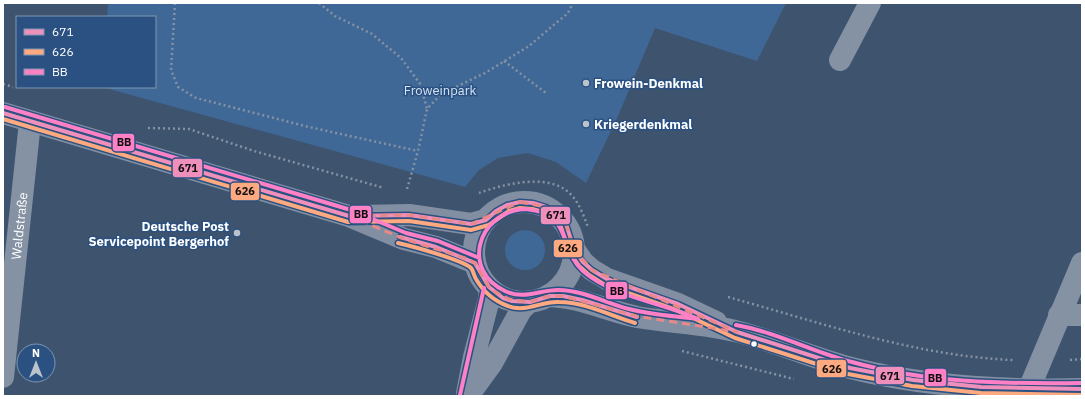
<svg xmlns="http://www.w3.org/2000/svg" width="1085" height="399" viewBox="0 0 1085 399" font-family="'IBM Plex Sans',sans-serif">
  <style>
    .green { fill: #3f6897 }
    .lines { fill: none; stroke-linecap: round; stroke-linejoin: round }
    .path { stroke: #8492a3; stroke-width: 2.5; stroke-dasharray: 2 3; stroke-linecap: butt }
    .minor { stroke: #8492a3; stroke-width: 22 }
    .major { stroke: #828fa2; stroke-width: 22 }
    .bus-1-casing { stroke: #2a5181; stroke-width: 7 }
    .bus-2-casing { stroke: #2a5181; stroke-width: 7 }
    .bus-3-casing { stroke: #2a5181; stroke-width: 7 }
    .bus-1 { stroke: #ef8fbb; stroke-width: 4 }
    .bus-2 { stroke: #ffa980; stroke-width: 4 }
    .bus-3 { stroke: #ff80c5; stroke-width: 4 }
    .marked { fill: none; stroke: #e88989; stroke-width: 3; stroke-dasharray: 8 5; stroke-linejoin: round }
    .poi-dot { fill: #bbc3cc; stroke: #2a5181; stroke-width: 1.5 }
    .bus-dot { fill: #fff; stroke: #2a5181; stroke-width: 1.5 }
    .labels { text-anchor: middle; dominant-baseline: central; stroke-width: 3; stroke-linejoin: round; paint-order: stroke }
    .poi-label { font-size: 13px; font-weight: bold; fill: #fff; stroke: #2a5181; text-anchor: start }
    .park-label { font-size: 13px; fill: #d5e4f5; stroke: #2a5181 }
    .street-label { font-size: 13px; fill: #fff; stroke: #2a5181 }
    .line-badge { stroke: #2a5181; stroke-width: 1.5 }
    .pale-badge-label { font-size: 11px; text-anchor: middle; font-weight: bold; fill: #111 }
  </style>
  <rect width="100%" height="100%" fill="#3e536d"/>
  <path class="green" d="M108,3H786L757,61L655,28L618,116L586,183L556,162L528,153L498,158L479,170L465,187L102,87H155V17H107Z
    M505 250a20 20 0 1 1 40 0a20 20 0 1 1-40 0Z"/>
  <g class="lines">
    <path class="path" d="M175,3L171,70L178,87L196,98L309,127L418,151
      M319,3L335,16L372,34L401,58L421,85L427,109
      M504,61L546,93
      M3,84L13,87
      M148,128L189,129L254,151L384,188
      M407,189L418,151L427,109L441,94L485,73L529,46L568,13L573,3
      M479,193C504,184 553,171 573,197C580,205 584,217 588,227
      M728,297C822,323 915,356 1013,360
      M682,351L794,379
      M1070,360L1082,359"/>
    <g class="minor">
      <path d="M840,60L870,3"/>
      <path d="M1059,315H1082"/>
      <path id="s1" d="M3,377L30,122"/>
      <path d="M1029,389L1082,263"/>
    </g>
    <path class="major" d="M3,113L349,216L404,239L436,247L475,263
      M474 252a50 50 0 1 1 100 0a50 50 0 1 1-100 0Z
      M358,216L409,215L471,224L486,220
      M574,249L583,262L592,270L607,279L678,304L716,322
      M549,296C580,297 608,311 637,317C671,323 706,323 739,332C777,342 813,358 851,368C926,387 1005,391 1082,389
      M467,393L474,357L489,299L490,289
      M468,396L492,363L521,310L529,302"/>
    <defs>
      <path id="bus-1" d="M3,113L349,216L409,215L471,224L486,220L496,211L507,205L520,202L533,203L546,207L566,224L574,249L583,262L592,270L607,279L678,304L737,332L850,368L913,380L981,387L1082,389
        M400,237L436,247L475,263L489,287L503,298L512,301L530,302L550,296H563L582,300L637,317"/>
      <path id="bus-2" d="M3,119L348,222L409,221L471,230L489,225L509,211L520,208L532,209L543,212L561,227L569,252L579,266L589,275L605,285L676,310L735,338L848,374L912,386L981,393L1082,395
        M398,243C411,246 463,260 471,268C473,270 474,276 476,279C483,291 494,301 508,306C526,313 541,301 559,302C585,302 611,316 635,323"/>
      <path id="bus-3" d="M5,107L351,210L406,233L438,241L477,257
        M522,209C574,211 557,247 583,271C614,298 662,302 698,319C675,316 651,315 629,309C606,303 582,290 558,290C539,290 524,300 505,291C462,271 476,215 522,209Z
        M736,325C776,332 813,352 852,362C927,383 1005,384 1082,383
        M460,395L484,288"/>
    </defs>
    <use href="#bus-1" class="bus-1-casing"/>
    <use href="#bus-2" class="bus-2-casing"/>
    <use href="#bus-3" class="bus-3-casing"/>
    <use href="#bus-1" class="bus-1"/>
    <use href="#bus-2" class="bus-2"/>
    <use href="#bus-3" class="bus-3"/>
  </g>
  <path class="marked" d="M520,202L546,207L566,224L574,249L592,270L737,332L636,316L563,296H549L529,302L509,299L490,289L475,263L465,258L404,239L349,216L409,215L471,224Z"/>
  <g class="poi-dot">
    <circle cx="586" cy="83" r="4"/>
    <circle cx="586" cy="124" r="4"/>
    <circle cx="237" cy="233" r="4"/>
  </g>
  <circle class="bus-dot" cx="754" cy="344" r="3.5"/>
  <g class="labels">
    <g class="poi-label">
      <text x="594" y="83">Frowein-Denkmal</text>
      <text x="594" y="124">Kriegerdenkmal</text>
      <text x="229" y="226" text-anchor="end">Deutsche Post<tspan x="229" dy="15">Servicepoint Bergerhof</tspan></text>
    </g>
    <g class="park-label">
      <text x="440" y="90">Froweinpark</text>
    </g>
    <g class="street-label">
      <text stroke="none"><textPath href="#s1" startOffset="152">Waldstraße</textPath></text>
    </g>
  </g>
  <g class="line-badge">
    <rect x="112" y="133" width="23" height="19" rx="4" fill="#ff80c5"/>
    <rect x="172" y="158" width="31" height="20" rx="4" fill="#ef8fbb"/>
    <rect x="230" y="182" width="30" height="19" rx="4" fill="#ffa980"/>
    <rect x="349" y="205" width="23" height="19" rx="4" fill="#ff80c5"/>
    <rect x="540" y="206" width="31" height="19" rx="4" fill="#ef8fbb"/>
    <rect x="553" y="239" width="30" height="19" rx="4" fill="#ffa980"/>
    <rect x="605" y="281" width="23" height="19" rx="4" fill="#ff80c5"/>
    <rect x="816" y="359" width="31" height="19" rx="4" fill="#ffa980"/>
    <rect x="875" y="366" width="30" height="19" rx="4" fill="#ef8fbb"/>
    <rect x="924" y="368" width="23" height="19" rx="4" fill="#ff80c5"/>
  </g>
  <g class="pale-badge-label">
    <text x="124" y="146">BB</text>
    <text x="188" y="172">671</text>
    <text x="245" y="195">626</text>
    <text x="361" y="218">BB</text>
    <text x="556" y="219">671</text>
    <text x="568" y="252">626</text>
    <text x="617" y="295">BB</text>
    <text x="832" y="373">626</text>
    <text x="890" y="380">671</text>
    <text x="935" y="382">BB</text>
  </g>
  <rect width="1085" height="399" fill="none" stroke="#ffffff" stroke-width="8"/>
  <rect x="16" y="16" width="140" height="72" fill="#2a5181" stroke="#7f97b3"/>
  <rect x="24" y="29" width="20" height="6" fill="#ef8fbb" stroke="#7f97b3"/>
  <text x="52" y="36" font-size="12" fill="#ffffff">671</text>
  <rect x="24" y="49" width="20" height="6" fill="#ffa980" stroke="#7f97b3"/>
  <text x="52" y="56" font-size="12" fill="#ffffff">626</text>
  <rect x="24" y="69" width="20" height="6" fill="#ff80c5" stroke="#7f97b3"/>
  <text x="52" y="76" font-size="12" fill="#ffffff">BB</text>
  <g transform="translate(36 363)"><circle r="19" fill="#2a5181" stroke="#7f97b3"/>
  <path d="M0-3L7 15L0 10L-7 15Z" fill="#bbc3cc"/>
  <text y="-6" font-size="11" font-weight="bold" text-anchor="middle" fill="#ffffff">N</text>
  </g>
</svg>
